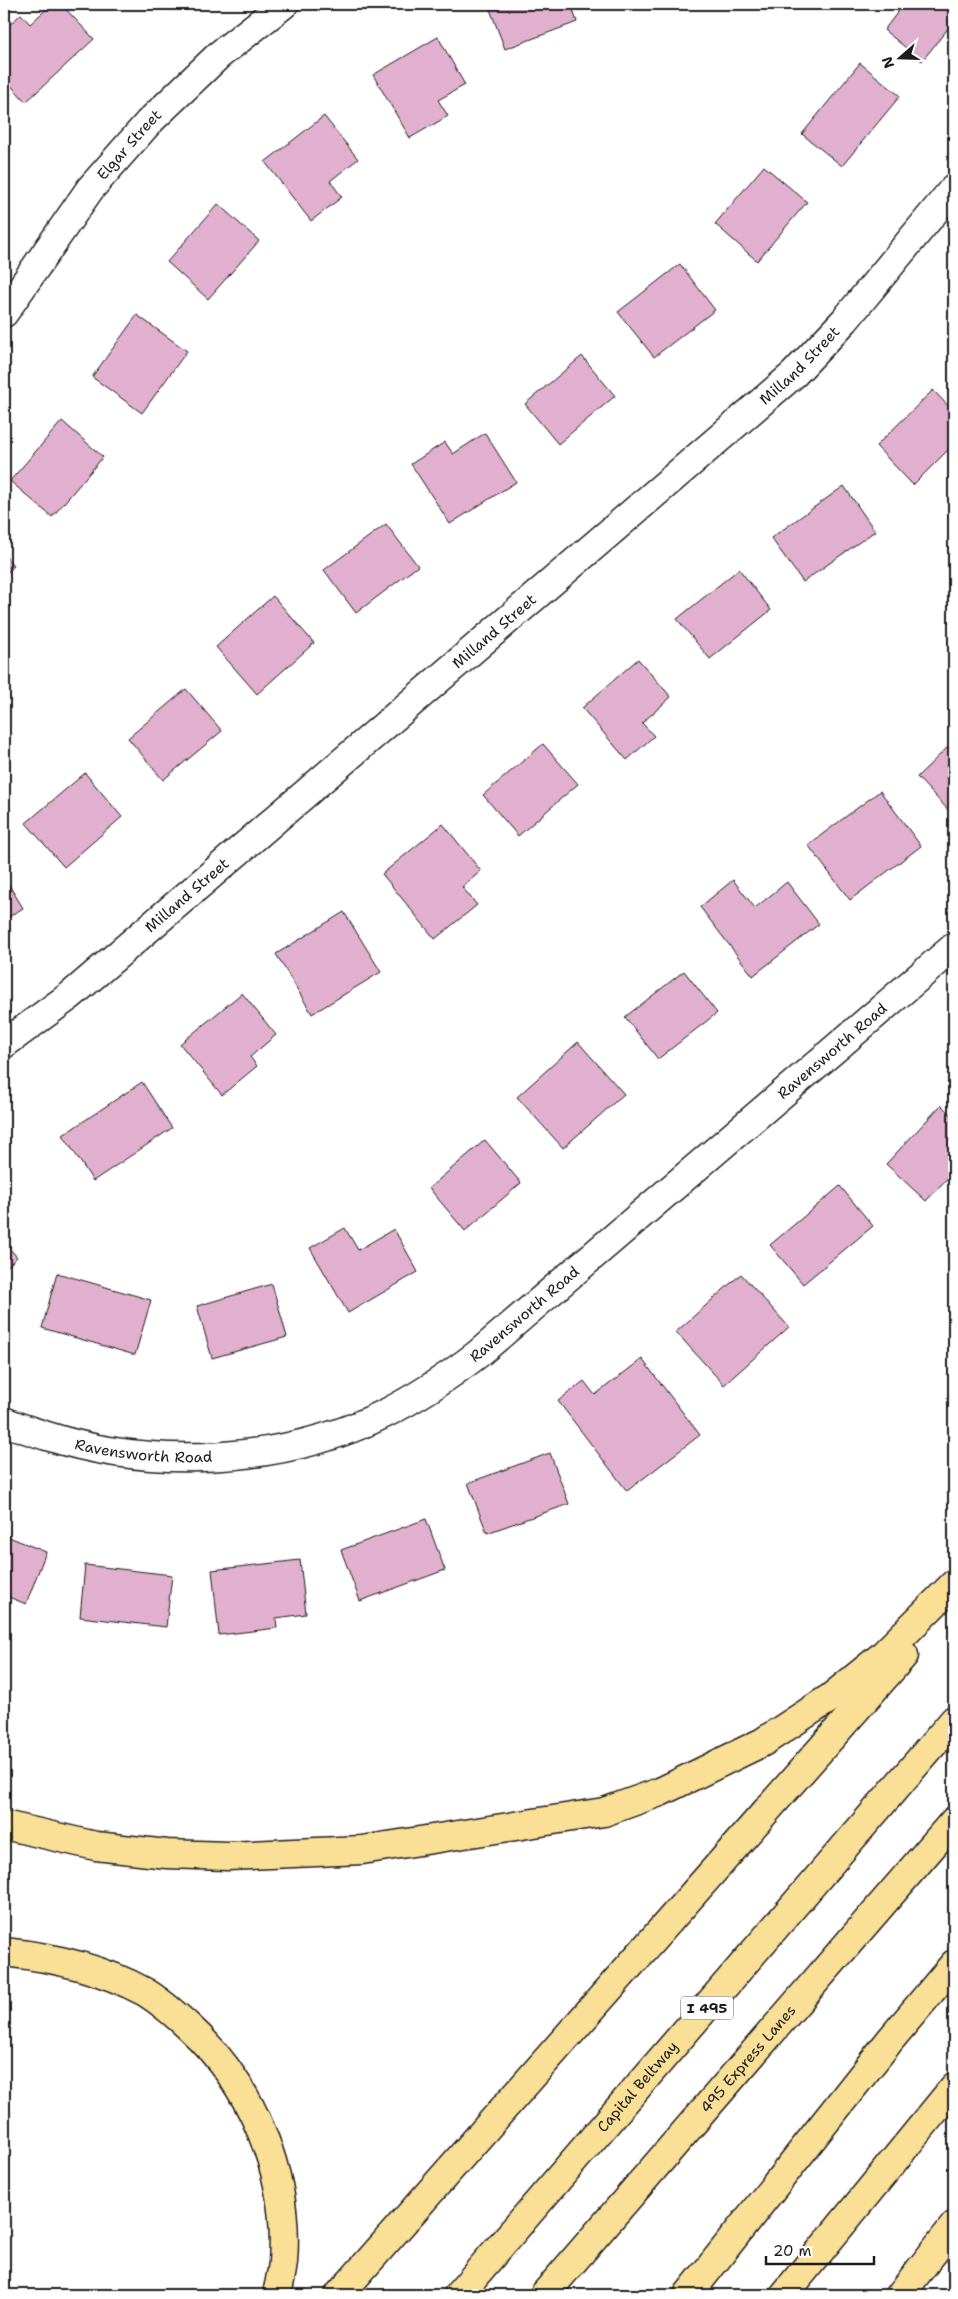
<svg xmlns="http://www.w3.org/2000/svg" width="958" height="2299" viewBox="0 0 958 2299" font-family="'Shantell Sans',sans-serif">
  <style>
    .building { fill: #e1b0ce; stroke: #1c1c1c }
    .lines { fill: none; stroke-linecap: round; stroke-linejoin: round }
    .street-casing { stroke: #1c1c1c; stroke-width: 31 }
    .highway-casing { stroke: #1c1c1c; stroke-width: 31 }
    .street { stroke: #fff; stroke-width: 28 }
    .highway { stroke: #fadf96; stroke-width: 28 }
    .labels { text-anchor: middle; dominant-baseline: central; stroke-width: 4; stroke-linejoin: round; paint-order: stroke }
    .shield { fill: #fff; stroke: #606060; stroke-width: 1 }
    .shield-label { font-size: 14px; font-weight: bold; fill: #1c1c1c }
    .street-label { font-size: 15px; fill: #1c1c1c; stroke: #fff }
  </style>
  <rect width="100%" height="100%" fill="#fff"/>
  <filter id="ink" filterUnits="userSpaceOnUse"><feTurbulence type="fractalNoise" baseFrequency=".02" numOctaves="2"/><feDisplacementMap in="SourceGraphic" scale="10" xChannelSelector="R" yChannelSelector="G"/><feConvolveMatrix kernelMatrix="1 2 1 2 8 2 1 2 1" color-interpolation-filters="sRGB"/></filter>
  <g filter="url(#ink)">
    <path class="building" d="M52,4H61L94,39L26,102L4,78V30L21,14L30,24Z
      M488,4H571L577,22L505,49Z
      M904,4H954V21L922,61L884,30Z
      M438,37L465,85L438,100L448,116L410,138L373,75Z
      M860,63L900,96L842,166L802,134Z
      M324,116L358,159L330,181L342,197L311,221L265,162Z
      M764,166L807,202L757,261L715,224Z
      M218,204L259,241L208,299L167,262Z
      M680,264L715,310L654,357L618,312Z
      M137,315L187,351L142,413L92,377Z
      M582,356L615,396L558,444L525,404Z
      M933,390L954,412V444L913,485L876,446Z
      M62,421L103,457L52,517L10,481Z
      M485,433L516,482L450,524L411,464L445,442L453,454Z
      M844,486L875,531L803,582L771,538Z
      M386,524L418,566L356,613L324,570Z
      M4,555L14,566L4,576Z
      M739,569L771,610L710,659L677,619Z
      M273,596L314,643L257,694L216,647Z
      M638,659L671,697L642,723L654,736L627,760L582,708Z
      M186,689L222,731L163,780L128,738Z
      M954,741V812L952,814L917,777Z
      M543,744L578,784L518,836L483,795Z
      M85,773L122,817L64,867L26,823Z
      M880,791L921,846L850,900L808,845Z
      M443,824L481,871L462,887L477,905L435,939L382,874Z
      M4,877L23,908L4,920Z
      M733,880L755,908L787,882L819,924L753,976L700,907Z
      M344,912L381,972L312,1014L276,954Z
      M684,971L717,1013L658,1059L625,1017Z
      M242,993L276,1035L250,1057L257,1066L222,1095L180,1044Z
      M578,1042L624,1094L563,1148L517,1097Z
      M142,1082L172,1128L93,1181L63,1135Z
      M941,1105L954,1118V1171L926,1201L886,1164Z
      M485,1140L521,1183L465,1231L429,1188Z
      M840,1186L873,1226L803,1284L770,1245Z
      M345,1228L358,1250L394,1229L418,1272L348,1313L310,1248Z
      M4,1242L17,1257L4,1270Z
      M57,1273L151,1300L135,1355L42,1328Z
      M741,1274L789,1327L724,1385L676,1332Z
      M272,1284L287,1337L212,1358L197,1306Z
      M642,1359L700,1435L627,1491L558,1401L584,1381L595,1395Z
      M550,1453L569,1504L487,1533L468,1483Z
      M426,1519L445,1570L360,1601L341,1550Z
      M4,1535L46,1552L26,1604L4,1595Z
      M300,1560L306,1614L276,1618L277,1628L219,1635L212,1570Z
      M85,1565L172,1575L166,1627L80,1617Z"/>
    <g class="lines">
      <defs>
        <g id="street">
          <path id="s1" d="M4,313L90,189L149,122L219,55L284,4"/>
          <path id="s2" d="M4,1044L71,995L794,374L845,320L954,188"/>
          <path id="s3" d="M4,1421C17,1427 32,1431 47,1436C153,1470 285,1464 386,1413C418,1397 449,1376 478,1354L954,947"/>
        </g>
        <g id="highway">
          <path d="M4,1825L96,1846L167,1854L228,1856L362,1850L604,1812L660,1792L763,1742L830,1698L883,1655L954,1584"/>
          <path d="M4,1952C52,1957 101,1968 145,1992C160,2001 176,2015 189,2027C252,2084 290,2176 283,2262C282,2273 279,2284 277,2295"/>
          <path d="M339,2295L904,1655"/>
          <path id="s4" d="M458,2295L954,1720"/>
          <path id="s5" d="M544,2295L954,1821"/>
          <path d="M688,2295L891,2039L954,1964"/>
          <path d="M784,2295L954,2087"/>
          <path d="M900,2295L954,2226"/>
        </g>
      </defs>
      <use href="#street" class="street-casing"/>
      <use href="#highway" class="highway-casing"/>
      <use href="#street" class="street"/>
      <use href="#highway" class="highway"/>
    </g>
  </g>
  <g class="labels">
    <rect class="shield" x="681" y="1996.5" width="52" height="23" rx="4"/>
    <g class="shield-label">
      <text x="707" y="2008">I 495</text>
    </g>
    <g class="street-label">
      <text stroke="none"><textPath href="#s1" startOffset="210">Elgar Street</textPath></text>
      <text stroke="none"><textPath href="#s2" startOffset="1046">Milland Street</textPath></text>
      <text stroke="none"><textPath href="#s2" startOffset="641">Milland Street</textPath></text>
      <text stroke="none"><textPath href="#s2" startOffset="236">Milland Street</textPath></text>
      <text stroke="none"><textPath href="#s3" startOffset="969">Ravensworth Road</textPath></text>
      <text stroke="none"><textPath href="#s3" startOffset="564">Ravensworth Road</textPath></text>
      <text stroke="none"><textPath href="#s3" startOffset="144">Ravensworth Road</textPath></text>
      <text stroke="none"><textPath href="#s5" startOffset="312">495 Express Lanes</textPath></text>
      <text stroke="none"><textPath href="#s4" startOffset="275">Capital Beltway</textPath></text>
    </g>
  </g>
  <rect width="958" height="2299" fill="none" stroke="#fff" stroke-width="20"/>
  <rect x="10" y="10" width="938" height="2279" fill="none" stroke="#1c1c1c" stroke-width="2" filter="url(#ink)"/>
  <g transform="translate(900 58) rotate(250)" stroke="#ffffff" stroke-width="4" paint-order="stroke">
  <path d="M0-4L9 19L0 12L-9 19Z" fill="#1c1c1c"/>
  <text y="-8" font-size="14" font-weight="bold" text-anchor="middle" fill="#1c1c1c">N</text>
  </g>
  <path d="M766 2256v8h108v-8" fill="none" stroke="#1c1c1c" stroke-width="2.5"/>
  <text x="773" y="2256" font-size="15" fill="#1c1c1c" stroke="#ffffff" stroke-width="4" paint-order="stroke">20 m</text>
</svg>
